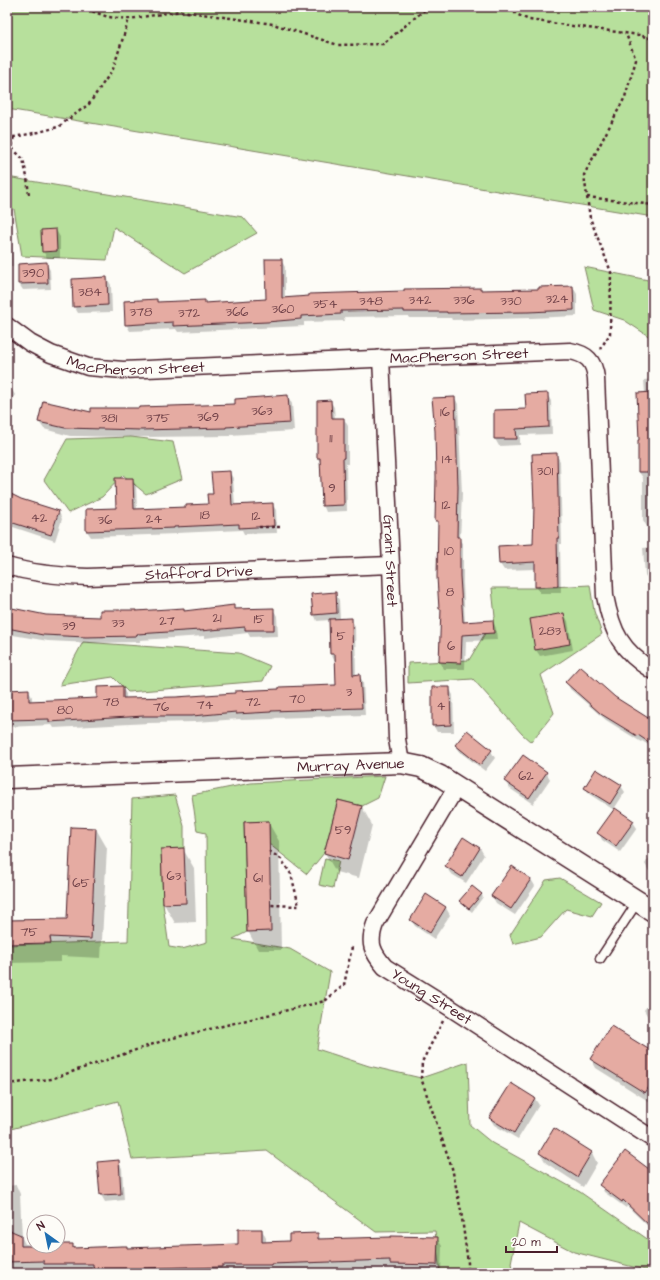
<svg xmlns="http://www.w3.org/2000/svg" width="660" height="1280" viewBox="0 0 660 1280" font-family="'Architects Daughter',sans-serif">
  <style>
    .green { fill: #b7e09c; stroke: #808064 }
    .shadow { fill: #0003 }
    .building { fill: #e5aba2; stroke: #4a1f2b }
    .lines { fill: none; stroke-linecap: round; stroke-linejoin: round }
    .service-casing { stroke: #4a1f2b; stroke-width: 11 }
    .minor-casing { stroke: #4a1f2b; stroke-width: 19 }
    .tertiary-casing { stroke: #4a1f2b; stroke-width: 23 }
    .path { stroke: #4a1f2b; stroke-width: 2.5; stroke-dasharray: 3 3; stroke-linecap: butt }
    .service { stroke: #fdfcf7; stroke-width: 8 }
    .minor { stroke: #fdfcf7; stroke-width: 16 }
    .tertiary { stroke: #fdfcf7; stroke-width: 20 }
    .labels { text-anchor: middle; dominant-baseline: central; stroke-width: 3; stroke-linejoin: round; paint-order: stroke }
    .number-label { font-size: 13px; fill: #714249 }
    .street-label { font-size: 15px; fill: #4a1f2b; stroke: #fdfcf7 }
  </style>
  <rect width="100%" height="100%" fill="#fdfcf7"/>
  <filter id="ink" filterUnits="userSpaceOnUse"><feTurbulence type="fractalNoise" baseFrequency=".025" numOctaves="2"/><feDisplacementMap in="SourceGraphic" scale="8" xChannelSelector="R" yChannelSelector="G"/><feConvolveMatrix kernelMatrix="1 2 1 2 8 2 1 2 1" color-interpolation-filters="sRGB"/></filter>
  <g filter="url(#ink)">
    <path class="green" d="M7,7H653V217L7,109Z
      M7,177L243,217L257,233L185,273L114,227L107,260L22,256L14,209L7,207Z
      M584,267L653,281V339L624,320L594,310Z
      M131,437L173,442L182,479L146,494L123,475L102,497L68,513L44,480L67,439Z
      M590,585L594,611L602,634L541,675L554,713L531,742L522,734L473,679L408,683V663L469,660L495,617L492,588H533Z
      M83,642L239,653L270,666L263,681L128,692L113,677L60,685Z
      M385,776L378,798L362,806L338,800L324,853L307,874L269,844V821L244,822L247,932L233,939L290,949L330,972L317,1049L369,1066L421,1078L468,1062L470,1125L492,1143L580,1192L653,1243V1272L574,1252L519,1223L511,1263L513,1273H440L435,1231L376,1232L267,1151L132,1159L118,1101L7,1130V945L128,941L132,799L175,795L184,826V848L161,850L163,904L169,947L182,949L207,942L206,833L197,831L192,795L251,783Z
      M325,858L339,861L333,888L319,885Z
      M560,878L601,902L592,916L566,909L541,937L513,944L510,935L546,880Z"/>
    <path class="shadow" d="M7,209L11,215L13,267H7Z
      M56,230L60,237V258H47L43,251Z
      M266,260H281L285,267V299L481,291L540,290L573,287L577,294V316L532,318L452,320L451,318H409L408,316L344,317L345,321L304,322V326L178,332L176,329L130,331L126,324L157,300L158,303L206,304L266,300Z
      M46,263L50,270L51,289L23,290L19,284Z
      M107,278L111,285L112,312L78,313L74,306Z
      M653,379V526L647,527L643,520V478L639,472L640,441L645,393L644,380Z
      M7,385L11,388L15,395L7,407Z
      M547,394L551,401L552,434L520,435V445L499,446L495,439V411L527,410Z
      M288,396L292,404L294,431L230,435V436L145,437L70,436L44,429L39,422L141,409L236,405Z
      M455,398L458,404L462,494L460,540L463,545V583L465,622L493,621L496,628L497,640L466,641L465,669H444L440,662L442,613L440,609L439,527L436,520Z
      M330,401L334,407L335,419H344L348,426V464H346L347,511L326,512L323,505L321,464L318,458V402Z
      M556,454L560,461L562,544H560L561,593H540L536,586V569L504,570L500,564L534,545Z
      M229,472L233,478L235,505L272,504L276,510L277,533L244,534L242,530L177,533V534L91,537L87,531V510L117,509L132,479L136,485L137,510L187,508L209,505Z
      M7,493L21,500L59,512L62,519L55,541L7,525Z
      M653,547V581H649L645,575L643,548Z
      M335,593L339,600L340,619H351L355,626L356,676L359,675L363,682L365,715L274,718L275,719L241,720L240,719L196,722L149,723L54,728L52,725L7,727V691L28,690L32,697V702L99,699L122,687L126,694V699L176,698L337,686L336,660H334L331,654L330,620L317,621L314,614Z
      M233,607L235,610L273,609L277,616L278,636L250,637L248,633L205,638L204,636L140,640V642L90,643L48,641L7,634V608L46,616L101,618L137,612L184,609L185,612Z
      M564,614L568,621L573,650L540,656L536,650Z
      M567,682L614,697L653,722V748L642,741L641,742L606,720L570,689Z
      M449,688L453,695L454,732H437L433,725Z
      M456,745L491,751L495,758L485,771L460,752Z
      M546,772L550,779L533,804L509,788L505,781Z
      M621,786L625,792L614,809L633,822L637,828L620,852L602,840L599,833L614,810L589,794L586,788Z
      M362,807L372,825L359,878L336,872L325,853Z
      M268,822L279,841L281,950H258L248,931Z
      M96,829L107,848L101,958L61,956V962L7,963V921L68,920Z
      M480,848L484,855L466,883L450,873L446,866Z
      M183,849L194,868L196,922L175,923L164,904Z
      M653,851V873L649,871L645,864Z
      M531,879L535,886L515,915L496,903L492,896Z
      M481,894L483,897L472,912L462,904L460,901Z
      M426,896L446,908L450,915L434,939L415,926L411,920Z
      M653,998V1021L648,1017L644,1010Z
      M653,1053V1104L596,1068L591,1059Z
      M511,1084L535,1099L539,1105L518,1139L494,1125L490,1118Z
      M554,1130L592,1153L597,1163L583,1187L546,1163L540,1153Z
      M118,1161L122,1168L124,1200L105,1202L101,1195Z
      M653,1184V1228L652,1230L627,1206L626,1208L604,1192L601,1185Z
      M16,1185L20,1194L22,1238L25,1244L34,1245V1246L72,1245L75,1249H127L239,1245L262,1230L266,1238V1243L290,1242L318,1234L321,1240L437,1238L442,1246L441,1273L396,1272L394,1268L275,1272V1273H96L95,1272H50L48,1269L7,1270V1186Z"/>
    <path class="building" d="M56,229L57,251L42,252L41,230Z
      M265,259H282V298L309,296V294L404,291V289L481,288V290L539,289V287L573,286L574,310L528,312L447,313V312H404V310L341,311V314L301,316V319L267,322L173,326V322L125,325L124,301L157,299V302L205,300V303L266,299Z
      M47,262L48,283L18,284V264Z
      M107,277L108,305L73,307L72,279Z
      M653,392V472H638V440H639L637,393Z
      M548,393L549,427L516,429L517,439H494V410L526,409L525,394Z
      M288,395L290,423L226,427V428L140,430L65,428L38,422L43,401L91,412V408H139V407L235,404V399Z
      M455,397L458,487L457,537H460V576L463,622L493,620L494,633L462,635L461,663L439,662L441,609H439L437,577L438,521H435L436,477L435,431L432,398Z
      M331,400L332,418H344V458H343L344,505L322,506L320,458H317V401Z
      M557,453L559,538H557L558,586L535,587V562L499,564L498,546L533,544L534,505L532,454Z
      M230,471L232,505L273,503L274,526L239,528V524L174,527V528L86,531V509L116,508L115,478H133L134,509L186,507V505L208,504L207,494H213L211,472Z
      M7,492L21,499L59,511L51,535L7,521Z
      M336,592L337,613L313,615L311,594Z
      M234,605V609L274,608V630H245V627L200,631V630L137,634V636L86,637L43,635L7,628V607L46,615L100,617V610H136V611L184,608V611Z
      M564,613L570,644L535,650L530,619Z
      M352,618L353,675L360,674L362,708L271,711V712L236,714V712L192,716H144L49,722V719L7,720V690L29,689V701L97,698V687L123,686V698L176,697L235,693V691L279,689V687L336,685L335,654H330L329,619Z
      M580,666L615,697L653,721V745L638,735L637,736L601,714L565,682Z
      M432,687H450L451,725L432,726Z
      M467,730L492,750L480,765L455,745Z
      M523,755L547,772L529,798L504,781Z
      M596,769L622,785L610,804L584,788Z
      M338,800L362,806L348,860L324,853Z
      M615,808L634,821L616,846L597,833Z
      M269,821L271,931L247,932L244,822Z
      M71,827L96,828L91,939L50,937L51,943L7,944V920L67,919Z
      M463,837L480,848L462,877L445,866Z
      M184,848L186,903L163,904L161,849Z
      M512,866L531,879L511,909L491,896Z
      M472,886L482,894L469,909L459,901Z
      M426,894L446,907L430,933L410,920Z
      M611,1026L653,1052V1081L645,1093L590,1059Z
      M511,1083L535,1098L514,1133L489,1118Z
      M554,1128L592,1152L577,1177L539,1153Z
      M625,1151L653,1172V1229L623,1200L622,1202L599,1185Z
      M119,1160L121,1194L100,1195L97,1162Z
      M7,1229L21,1235V1246H58V1244H73V1248L122,1246H127V1248L238,1244V1229H262V1242L289,1241V1234L318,1233V1239L391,1237V1236L438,1237L437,1265L390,1264V1260L271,1264V1265H222V1267L188,1268V1267L93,1270V1264H44V1261L7,1262Z"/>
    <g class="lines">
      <defs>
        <path id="service" d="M600,959L638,901"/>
        <g id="minor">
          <path id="s1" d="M7,326L30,343L51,354L88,367L123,370L395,358L570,351C587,354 594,361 596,378L605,596C612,632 621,651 653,671"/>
          <path id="s2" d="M381,358L391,565L397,739L401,763"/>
          <path id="s3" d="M7,566C34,574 60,576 88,577L391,565"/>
          <path id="s4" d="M457,786L375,924C368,943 372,952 385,967L449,1007L653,1139"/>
        </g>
        <g id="tertiary">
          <path id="s5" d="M7,778L401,763L421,767L440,776L653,911"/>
        </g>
      </defs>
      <use href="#service" class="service-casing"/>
      <use href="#minor" class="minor-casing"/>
      <use href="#tertiary" class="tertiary-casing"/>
      <path class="path" d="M81,7L108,17L129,19L181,11L273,24L338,45L383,44L428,7
        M510,7L516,14L529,20L639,35L653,39
        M7,136L14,137L39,132L58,127L89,104L113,69L129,19
        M14,137L11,147L23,159L27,177L29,196
        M587,197L653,205
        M600,349L610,334L611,272L590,218L584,175L625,97L636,60L626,34
        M259,527H281
        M269,851L281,859L291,874L299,906L270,905
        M443,1021L422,1062L421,1078L452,1168L461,1211L468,1263V1273
        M7,1084L51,1079L165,1040L325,1001L344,985L352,947"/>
      <use href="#service" class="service"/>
      <use href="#minor" class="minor"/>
      <use href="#tertiary" class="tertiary"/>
    </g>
  </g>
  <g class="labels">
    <g class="number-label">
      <text x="33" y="273">390</text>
      <text x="90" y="292">384</text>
      <text x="557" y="299">324</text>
      <text x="420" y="300">342</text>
      <text x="464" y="300">336</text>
      <text x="371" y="301">348</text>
      <text x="511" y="301">330</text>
      <text x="325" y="304">354</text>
      <text x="283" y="309">360</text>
      <text x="141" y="312">378</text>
      <text x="237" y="312">366</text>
      <text x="189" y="313">372</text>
      <text x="262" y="411">363</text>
      <text x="445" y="412">16</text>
      <text x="208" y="417">369</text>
      <text x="109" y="418">381</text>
      <text x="158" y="418">375</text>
      <text x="331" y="438">11</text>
      <text x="447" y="459">14</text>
      <text x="545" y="471">301</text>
      <text x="332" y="488">9</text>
      <text x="446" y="505">12</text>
      <text x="205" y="515">18</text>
      <text x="256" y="516">12</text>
      <text x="39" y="518">42</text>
      <text x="154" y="519">24</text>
      <text x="105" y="520">36</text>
      <text x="449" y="551">10</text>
      <text x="450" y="592">8</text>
      <text x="217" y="618">21</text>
      <text x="259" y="619">15</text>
      <text x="167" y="621">27</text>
      <text x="118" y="623">33</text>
      <text x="69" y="626">39</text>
      <text x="550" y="631">283</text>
      <text x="341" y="636">5</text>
      <text x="451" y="646">6</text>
      <text x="349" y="692">3</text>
      <text x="297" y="699">70</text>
      <text x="111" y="702">78</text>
      <text x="253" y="702">72</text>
      <text x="205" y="705">74</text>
      <text x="441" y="706">4</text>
      <text x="161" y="707">76</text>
      <text x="65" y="710">80</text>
      <text x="526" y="776">62</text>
      <text x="343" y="830">59</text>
      <text x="174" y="876">63</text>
      <text x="258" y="878">61</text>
      <text x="81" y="883">65</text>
      <text x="29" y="932">75</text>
    </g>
    <g class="street-label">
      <text stroke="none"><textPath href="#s1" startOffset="463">MacPherson Street</textPath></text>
      <text stroke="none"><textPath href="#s1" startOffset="139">MacPherson Street</textPath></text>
      <text stroke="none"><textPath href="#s2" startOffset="203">Grant Street</textPath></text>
      <text stroke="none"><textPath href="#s3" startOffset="193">Stafford Drive</textPath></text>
      <text stroke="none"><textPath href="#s5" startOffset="344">Murray Avenue</textPath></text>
      <text stroke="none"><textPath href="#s4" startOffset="263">Young Street</textPath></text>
    </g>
  </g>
  <rect width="660" height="1280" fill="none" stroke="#fdfcf7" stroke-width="24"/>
  <rect x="12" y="12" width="636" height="1256" fill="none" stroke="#4a1f2b" stroke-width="1.5" filter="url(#ink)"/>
  <g transform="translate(46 1234) rotate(327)"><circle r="19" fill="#fdfcf7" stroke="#b5a4a5"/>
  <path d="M0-3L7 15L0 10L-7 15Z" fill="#1f6fb2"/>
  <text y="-6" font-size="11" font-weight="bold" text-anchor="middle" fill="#4a1f2b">N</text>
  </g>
  <path d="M506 1246v6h51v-6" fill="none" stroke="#4a1f2b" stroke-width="2"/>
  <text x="512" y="1246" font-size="12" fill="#4a1f2b" stroke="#fdfcf7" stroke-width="3" paint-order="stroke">20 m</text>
</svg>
